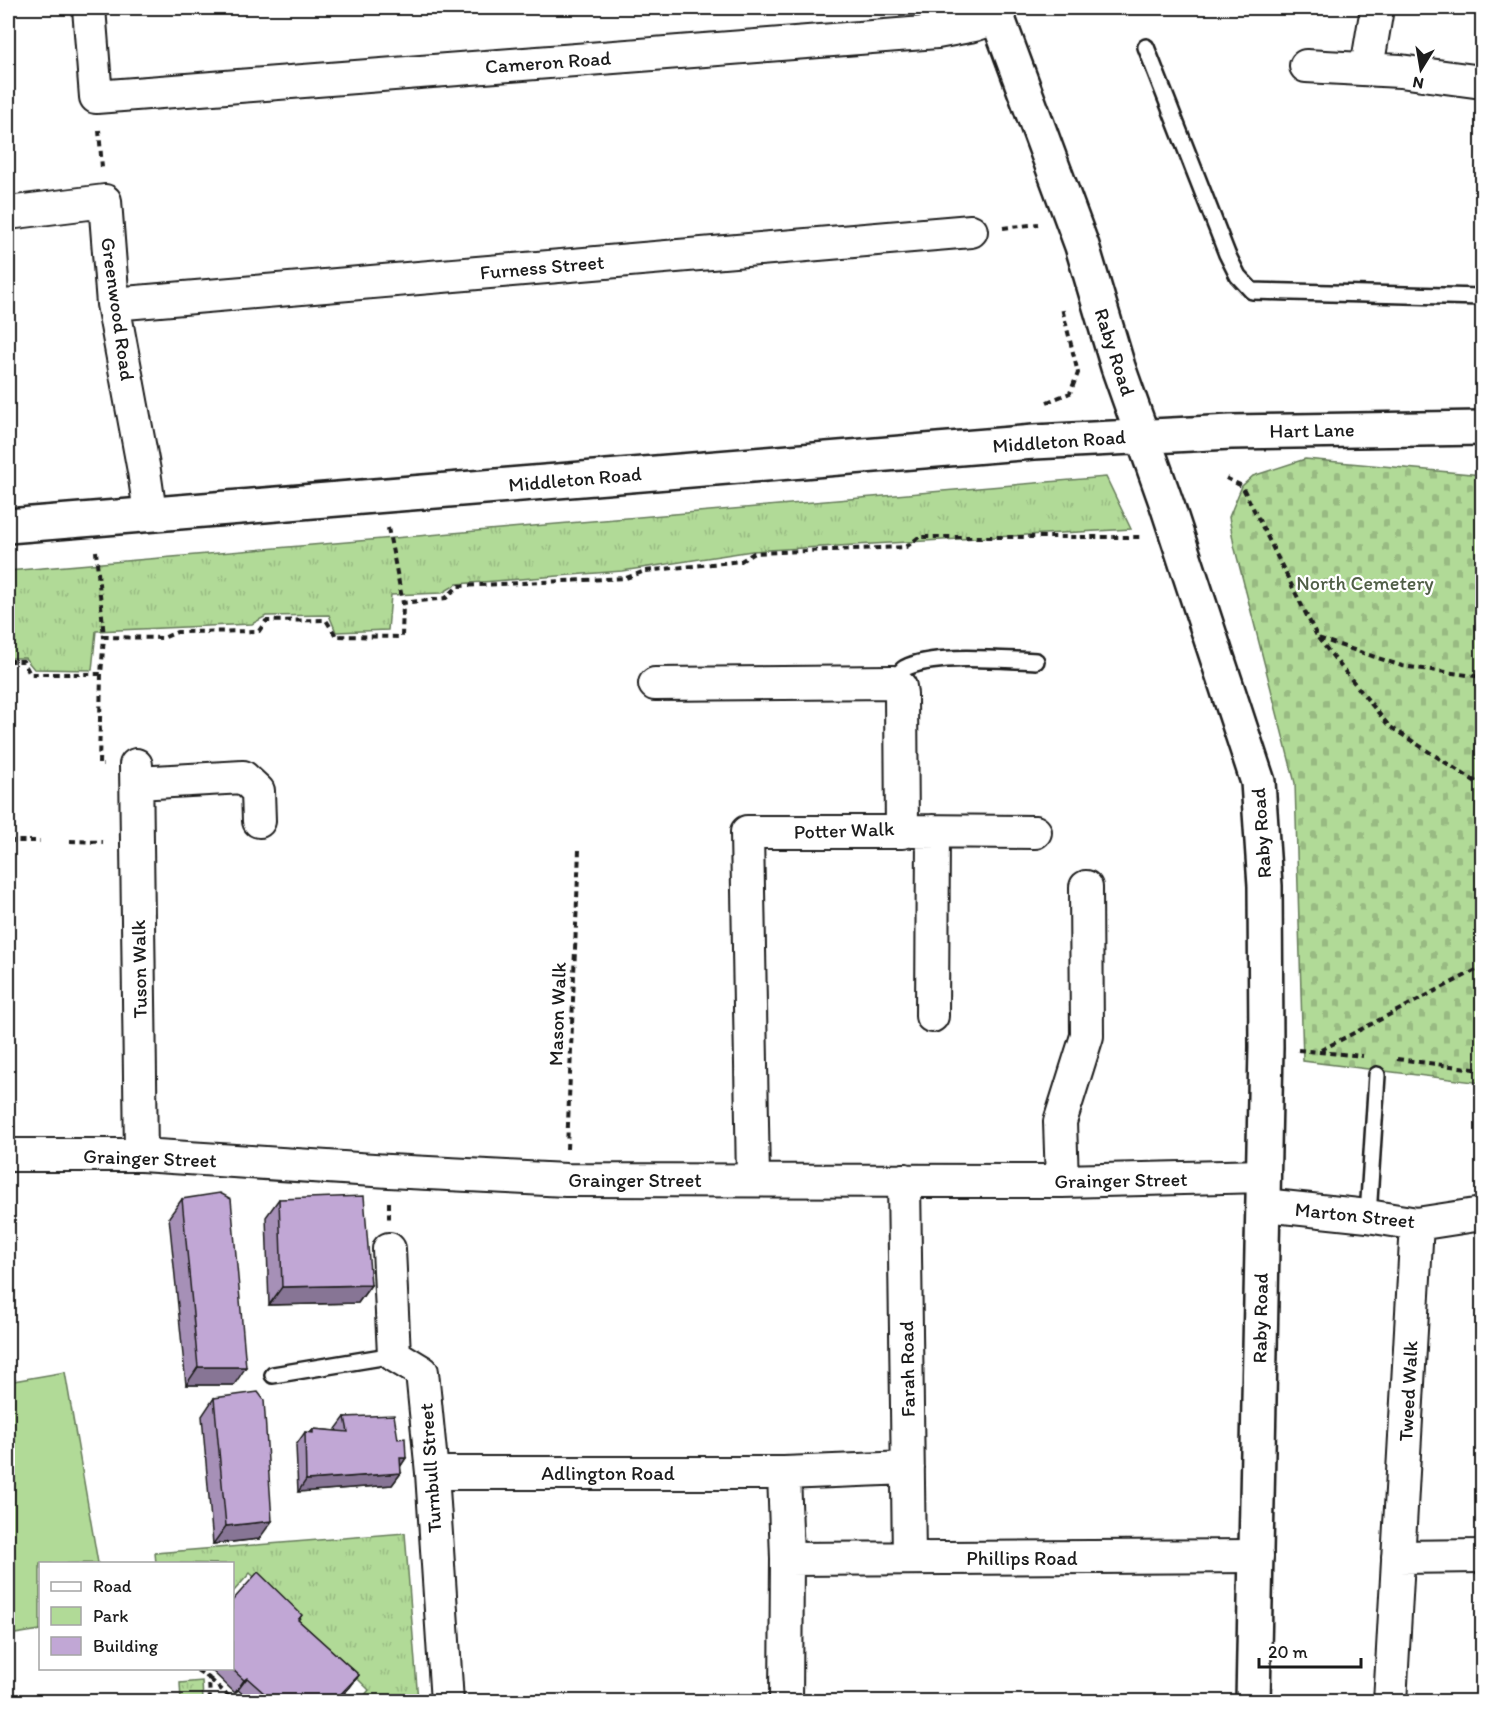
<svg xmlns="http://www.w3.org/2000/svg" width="1490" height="1709" viewBox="0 0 1490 1709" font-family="Itim,sans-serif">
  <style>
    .grass { fill: url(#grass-tufts); stroke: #667b5a; stroke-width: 1.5 }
    .cemetery { fill: url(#cemetery-stones); stroke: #667b5a; stroke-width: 1.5 }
    .park { fill: #b1da97; stroke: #667b5a; stroke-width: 1.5 }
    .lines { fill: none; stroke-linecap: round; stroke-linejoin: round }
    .lane-casing { stroke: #1c1c1c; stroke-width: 20 }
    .street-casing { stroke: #1c1c1c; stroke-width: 36 }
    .secondary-casing { stroke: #1c1c1c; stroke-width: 38 }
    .path { stroke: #1c1c1c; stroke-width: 4; stroke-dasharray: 6 4.5; stroke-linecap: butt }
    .lane { stroke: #fff; stroke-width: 15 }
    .street { stroke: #fff; stroke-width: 32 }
    .secondary { stroke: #fff; stroke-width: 33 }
    .wall { fill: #a690b7; stroke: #1c1c1c; stroke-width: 1.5 }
    .shaded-wall { fill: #877595; stroke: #1c1c1c; stroke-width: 1.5 }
    .building { fill: #c1a7d5; stroke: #1c1c1c; stroke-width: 1.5 }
    .labels { text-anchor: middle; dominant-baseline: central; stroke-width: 4.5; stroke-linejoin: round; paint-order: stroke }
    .street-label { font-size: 20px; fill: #1c1c1c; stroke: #fff }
    .park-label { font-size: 20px; fill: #505e47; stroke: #fff }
  </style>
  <defs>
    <pattern id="grass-tufts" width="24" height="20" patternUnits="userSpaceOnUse" patternTransform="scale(1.5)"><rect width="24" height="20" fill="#b1da97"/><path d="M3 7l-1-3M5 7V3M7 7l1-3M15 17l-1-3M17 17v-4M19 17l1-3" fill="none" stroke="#98ba82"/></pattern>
    <pattern id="cemetery-stones" width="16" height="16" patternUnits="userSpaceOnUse" patternTransform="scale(1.5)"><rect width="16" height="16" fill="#b1da97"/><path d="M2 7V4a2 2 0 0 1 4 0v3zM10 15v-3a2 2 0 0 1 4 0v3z" fill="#98ba82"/></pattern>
  </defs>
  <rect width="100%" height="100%" fill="#fff"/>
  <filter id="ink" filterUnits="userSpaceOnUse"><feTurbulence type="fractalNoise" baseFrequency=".0167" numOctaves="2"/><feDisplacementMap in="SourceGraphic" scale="12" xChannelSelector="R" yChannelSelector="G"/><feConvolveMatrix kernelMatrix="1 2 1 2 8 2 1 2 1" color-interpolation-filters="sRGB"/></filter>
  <g filter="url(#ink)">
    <path class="grass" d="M1106,477L1131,529L752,551L622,571L457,584L442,593L391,595L388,630L336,632L329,615L266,616L252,624L96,631L92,670L34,669L25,658H8V571Z
      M405,1533L418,1701H360L369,1690L250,1573L233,1592L232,1564L156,1563L155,1553Z
      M202,1681L203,1701H181L180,1683Z"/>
    <path class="cemetery" d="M1305,459L1482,475V1083L1303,1061L1295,783L1234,545L1229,517L1242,486L1253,476Z"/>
    <path class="park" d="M65,1372L98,1563L40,1564V1630L8,1635V1382Z"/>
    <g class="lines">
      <defs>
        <path id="lane" d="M1146,47L1227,254L1238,276L1252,291L1482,297
          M893,682C897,677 900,671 905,668C933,653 1003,660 1036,661
          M1368,1216L1377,1075
          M273,1375L394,1355"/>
        <path id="street" d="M89,8L96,97L937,32L974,25L998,17
          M1306,66L1400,71L1482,82
          M1367,68L1377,8
          M8,213L105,201L113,304L144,471L150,513
          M113,304L971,231
          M655,684L893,682L900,687L901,694L902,832H747L753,1180
          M136,765L141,1155
          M137,783L243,777L258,791L259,821
          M912,831L1035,832
          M932,1016L933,831
          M8,1155H141L389,1171L566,1180L1062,1181L1264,1176
          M904,1180L909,1558
          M1062,1181L1060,1122L1087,1036L1086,887
          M1263,1205L1368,1216L1417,1224L1482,1214
          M389,1249L394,1355L422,1372L432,1473L447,1702
          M432,1473H784L787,1559L786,1702
          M784,1473L908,1468
          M1398,1557L1482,1556
          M787,1559L1257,1556
          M1390,1702L1417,1224"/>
        <path id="secondary" d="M994,8L1082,246L1118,367L1167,505L1258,782L1265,886L1266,1047L1253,1702
          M8,526L1034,442L1231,432L1482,428"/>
      </defs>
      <use href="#lane" class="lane-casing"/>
      <use href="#street" class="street-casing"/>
      <use href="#secondary" class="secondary-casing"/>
      <path class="path" d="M99,130L102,168
        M1003,228L1038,224
        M1047,402L1070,393L1078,373L1062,308
        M1226,478L1242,486L1318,638L1402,666L1482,677
        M388,528L403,603
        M96,551L104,637
        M1318,638L1389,726L1482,786
        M8,661H23L30,674H101L104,637L163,638L177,632L259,631L266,621L326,620L336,636L402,637L403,603L446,598L458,586L626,578L645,571L741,561L754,553L906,547L919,537H1142
        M101,674L99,765H103
        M8,841H40
        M70,841L103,842
        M1298,1050L1363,1056
        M1321,1050L1482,967
        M1397,1059L1482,1070
        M567,1149L579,850
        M389,1202V1219
        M197,1670L209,1678L210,1702
        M210,1679L235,1702"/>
      <use href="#lane" class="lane"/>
      <use href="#street" class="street"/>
      <use href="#secondary" class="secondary"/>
    </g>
    <path class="wall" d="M182,1199L234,1385H186L169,1217Z
      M279,1199L371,1285L358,1303L269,1305L266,1217Z
      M214,1398L259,1539L213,1544L202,1416Z
      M345,1417L398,1439L406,1458L400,1467L401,1473L392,1485L298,1492L296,1445L305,1432L310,1433L313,1429L337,1431L336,1429Z
      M302,1615L298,1620L359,1675L350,1687L337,1701H251L238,1690L235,1693L209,1668H232Z"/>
    <path class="shaded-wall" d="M371,1285L358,1303L269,1305L282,1287Z
      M198,1367H246L234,1385H186Z
      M400,1458H406L398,1470Z
      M401,1473L392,1485L298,1492L306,1480Z
      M272,1521L259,1539L213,1544L226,1526Z
      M359,1675L350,1687L337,1701H334Z
      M247,1678L238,1690L235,1693L244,1680Z"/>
    <path class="building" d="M220,1193L231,1199L246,1367H198L182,1199Z
      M364,1196L371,1285L282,1287L279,1199Z
      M258,1392L264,1400L272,1521L226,1526L214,1398Z
      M394,1415L398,1439L405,1438L406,1458H400L401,1473L306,1480L305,1432L313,1433V1429L348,1432L345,1417Z
      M258,1572L302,1615L298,1620L359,1675L334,1701H273L247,1678L244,1680L231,1668H232V1601Z"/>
  </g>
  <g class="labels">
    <g class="street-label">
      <text transform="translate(548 62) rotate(-4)">Cameron Road</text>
      <text transform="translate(542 267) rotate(-5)">Furness Street</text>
      <text transform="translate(118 309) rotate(82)">Greenwood Road</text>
      <text transform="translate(1115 352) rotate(72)">Raby Road</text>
      <text transform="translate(1312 430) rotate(-1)">Hart Lane</text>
      <text transform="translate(1059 441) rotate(-4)">Middleton Road</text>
      <text transform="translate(575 479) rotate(-5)">Middleton Road</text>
      <text transform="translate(844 830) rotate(-2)">Potter Walk</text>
      <text transform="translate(1261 833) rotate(-94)">Raby Road</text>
      <text transform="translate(139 969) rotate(-91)">Tuson Walk</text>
      <text transform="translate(557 1014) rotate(-88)">Mason Walk</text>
      <text transform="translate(150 1158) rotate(2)">Grainger Street</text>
      <text x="635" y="1180">Grainger Street</text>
      <text transform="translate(1121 1180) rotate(-1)">Grainger Street</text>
      <text transform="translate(1355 1215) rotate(6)">Marton Street</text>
      <text transform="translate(1260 1318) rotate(-89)">Raby Road</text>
      <text transform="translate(907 1369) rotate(-91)">Farah Road</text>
      <text transform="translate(1408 1391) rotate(-87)">Tweed Walk</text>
      <text transform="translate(430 1468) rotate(-94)">Turnbull Street</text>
      <text x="608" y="1473">Adlington Road</text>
      <text x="1022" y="1558">Phillips Road</text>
    </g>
    <g class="park-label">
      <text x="1365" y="583">North Cemetery</text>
    </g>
  </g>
  <rect width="1490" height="1709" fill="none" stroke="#fff" stroke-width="30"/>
  <rect x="15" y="15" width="1460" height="1679" fill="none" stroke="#1c1c1c" stroke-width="2" filter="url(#ink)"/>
  <rect x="39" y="1562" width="195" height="108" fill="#ffffff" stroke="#a4a4a4" stroke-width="1.5"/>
  <rect x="51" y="1582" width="30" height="9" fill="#ffffff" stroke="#a4a4a4" stroke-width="1.5"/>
  <text x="93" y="1592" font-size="18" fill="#1c1c1c">Road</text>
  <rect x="51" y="1607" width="30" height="18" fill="#b1da97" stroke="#a4a4a4" stroke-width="1.5"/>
  <text x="93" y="1622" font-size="18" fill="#1c1c1c">Park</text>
  <rect x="51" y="1637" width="30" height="18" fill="#c1a7d5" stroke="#a4a4a4" stroke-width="1.5"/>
  <text x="93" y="1652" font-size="18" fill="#1c1c1c">Building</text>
  <g transform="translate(1421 69) rotate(191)" stroke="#ffffff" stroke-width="4.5" paint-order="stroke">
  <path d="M0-4.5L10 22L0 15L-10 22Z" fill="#1c1c1c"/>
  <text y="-9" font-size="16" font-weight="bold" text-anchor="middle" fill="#1c1c1c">N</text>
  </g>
  <path d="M1259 1658v9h102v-9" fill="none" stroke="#1c1c1c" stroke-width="3"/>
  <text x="1268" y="1658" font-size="18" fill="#1c1c1c" stroke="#ffffff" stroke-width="4.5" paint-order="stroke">20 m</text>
</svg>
